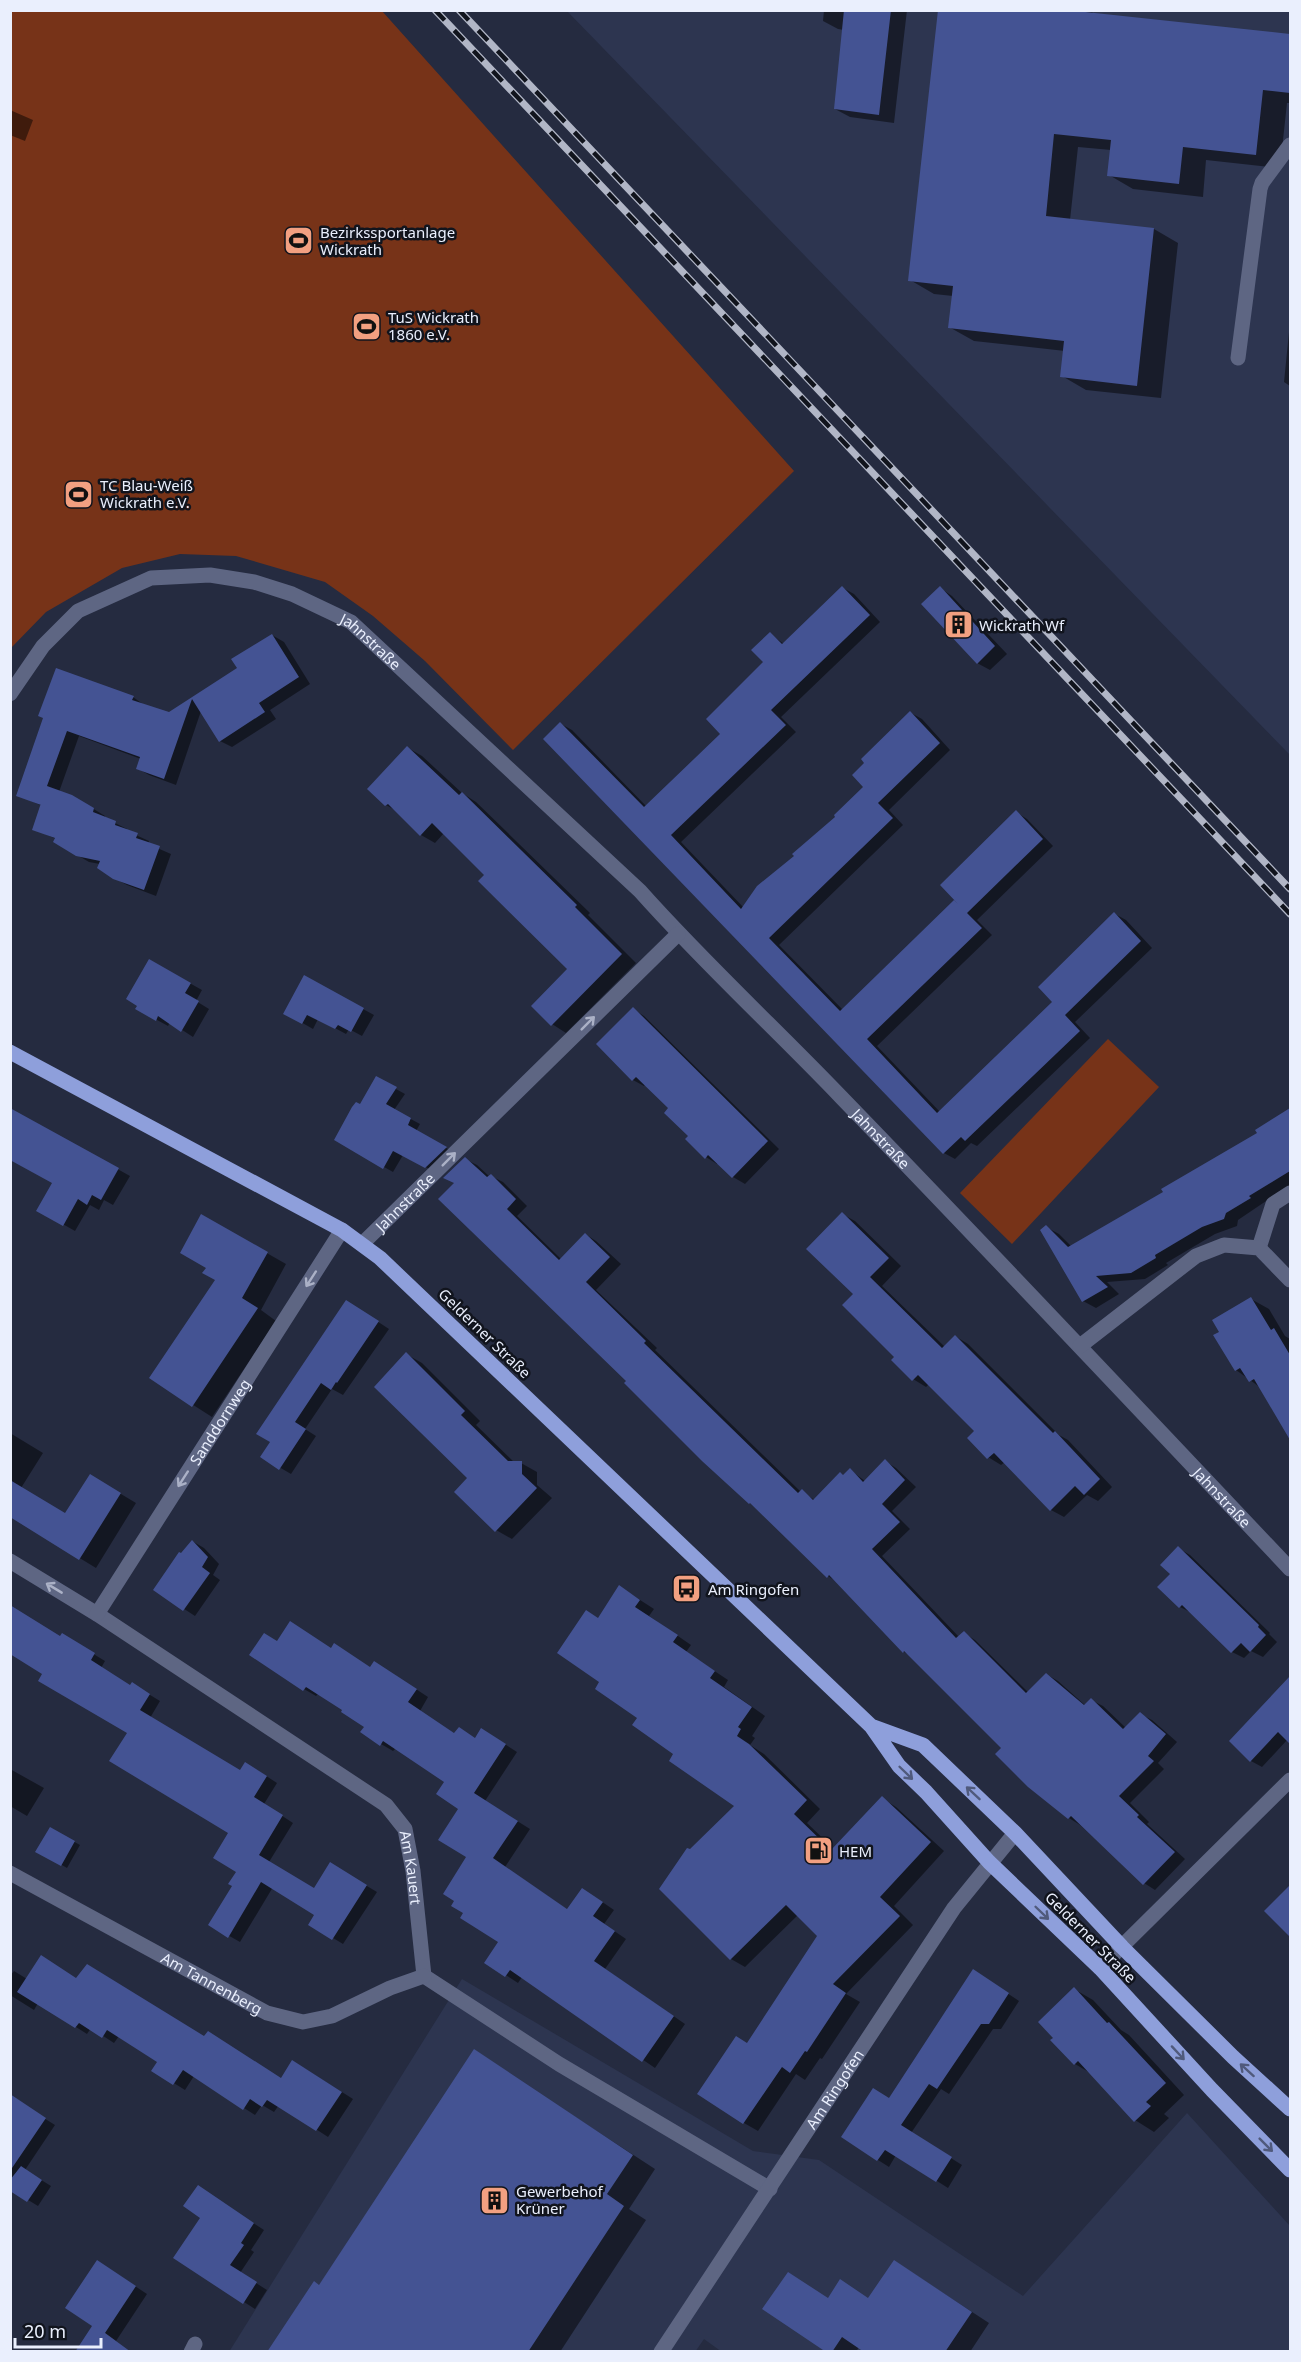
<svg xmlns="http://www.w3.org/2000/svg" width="1301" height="2362" viewBox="0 0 1301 2362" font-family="'Noto Sans',sans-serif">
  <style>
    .built { fill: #2d3550 }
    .green { fill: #773318 }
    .shadow { fill: #0007 }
    .building { fill: #445393 }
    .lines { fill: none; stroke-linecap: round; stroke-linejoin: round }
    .minor { stroke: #5e6683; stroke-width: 15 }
    .major { stroke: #8e9fdb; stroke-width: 15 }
    .rail-casing { stroke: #b1b6c6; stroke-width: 7 }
    .rail { stroke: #11141d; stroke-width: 4.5; stroke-dasharray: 14; stroke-linecap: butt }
    .oneway { stroke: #abb1c6 }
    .oneway2 { stroke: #505a7c }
    .labels { text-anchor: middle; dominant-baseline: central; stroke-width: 5; stroke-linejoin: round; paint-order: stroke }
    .poi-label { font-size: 15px; fill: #eaeffd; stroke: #11141d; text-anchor: start }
    .street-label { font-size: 15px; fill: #eaeffd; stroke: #11141d }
  </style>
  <rect width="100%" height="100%" fill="#252b40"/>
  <path class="built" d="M567,11H1290V755Z
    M462,1979L753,2151L819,2160L1023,2296L1187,2113L1290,2226V2351L722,2352L704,2339L695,2352H229Z"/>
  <path class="green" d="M11,10L382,11L794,471L513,750L425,661L373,616L325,582L236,556L180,554L122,568L46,612L11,648Z
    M1108,1039L1159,1087L1012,1244L960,1193Z"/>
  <path class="shadow" d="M824,10H907L894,123L850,117L835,109L844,30L838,29L823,21Z
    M939,10H1093L1092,15L1290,36V103H1287L1280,168L1206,160L1203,197L1133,189L1109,175L1111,150L1078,147L1070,220L1154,229L1178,243L1161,398L1086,390L1062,376L1065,351L974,341L949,327L953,296L934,294L910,280Z
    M10,110L33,120L25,141L10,135Z
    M1290,322V386L1284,382Z
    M843,588L854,594L880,622L781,717L796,732L681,842L744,908L837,817L865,787L911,713L922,719L950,750L889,810L903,825L779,945L843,1010L960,906L1016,812L1027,819L1053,846L977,920L992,935L877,1046L940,1112L1054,1002L1115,914L1126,920L1152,948L1075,1022L1090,1038L977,1146L971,1143L955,1159L944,1153L561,724L572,730L647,807L722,734L765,662L770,634L784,644Z
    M940,588L952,596L1007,654L990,670L977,663Z
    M272,635L284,642L310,684L270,710L276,719L232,747L220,741L201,711L176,785L149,775L137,768L141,759L79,736L59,792L84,803L105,816V818L127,829V831L149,841L148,844L171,854L156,896L127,885L114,878L100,864L89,862L55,842L56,839L34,829L42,806L18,795L45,718L133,697L144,705L169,714L239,669Z
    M408,748L422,756L462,793L476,802L590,913L588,915L636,963L566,1033L552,1024L569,969L486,875L444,833L435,843L421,835L397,811L386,805Z
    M150,961L202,990L196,1001L209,1009L193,1037L170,1022L168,1026L137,1009Z
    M363,1009L374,1015L362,1036L349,1029L346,1034L318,1019L313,1029L285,1013Z
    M633,1009L644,1016L779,1149L745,1184L733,1177L718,1163L717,1164L706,1157L670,1108L646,1084L644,1086L633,1080Z
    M376,1078L405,1094L394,1110L420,1124L416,1131L455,1153L435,1172L403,1155L393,1172L336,1140L360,1106Z
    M10,1109L130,1176L113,1205L104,1200L99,1210L90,1205L75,1231L38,1210L54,1182Z
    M1290,1110V1185L1238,1220L1237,1226L1215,1234L1166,1263L1168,1265L1145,1279L1107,1282L1119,1294L1096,1308L1083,1301L1046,1227L1059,1234L1072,1247L1165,1193L1259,1133L1257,1130Z
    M465,1159L477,1165L490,1177L491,1176L503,1182L527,1206L517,1216L561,1259L585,1234L596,1241L621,1264L596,1290L657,1348L655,1350L801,1492L815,1500L850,1470L865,1481L885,1461L896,1468L916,1487L892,1511L910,1529L882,1556L959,1637L964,1633L975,1640L1029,1693L1046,1674L1058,1681L1086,1706L1091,1700L1103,1706L1126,1728L1140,1714L1152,1720L1177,1742L1158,1763L1164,1769L1130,1803L1149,1822L1147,1824L1185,1859L1155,1890L1144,1883L1080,1825L1069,1818L1003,1748L911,1656L904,1652L839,1583L828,1576L756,1507L703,1460L628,1381L456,1183Z
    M842,1214L855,1221L901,1266L882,1286L945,1347L955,1336L968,1344L1059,1435L1068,1440L1112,1487L1098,1501L1087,1495L1064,1517L1051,1510L1005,1462L1001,1465L988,1457L976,1431L929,1384L926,1387L913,1379L855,1294Z
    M202,1216L286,1264L261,1310L276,1321L212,1417L151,1378L217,1280Z
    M1251,1299L1269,1309L1285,1336L1290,1339V1437L1261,1388L1236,1370L1221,1332Z
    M357,1308L389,1329L343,1395L332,1389L305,1429L316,1436L291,1474L262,1457Z
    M406,1354L422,1363L480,1421L476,1425L515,1463H521L537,1472V1485L552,1498L512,1539L496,1530Z
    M10,1433L43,1453L21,1488L65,1515L106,1485L136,1503L96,1568L19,1521L10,1503Z
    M192,1541L204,1548L219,1564L213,1575L220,1580L195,1616L155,1590Z
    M1178,1548L1190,1555L1270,1633L1269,1634L1277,1642L1263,1657L1251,1651L1244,1658L1232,1652L1192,1613L1180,1607L1159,1587L1172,1574Z
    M620,1587L654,1609L649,1616L691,1645L686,1652L728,1680L724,1687L765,1716L752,1736L755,1738L750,1745L764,1754L820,1809L807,1823L834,1849L882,1798L896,1807L944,1851L894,1906L913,1925L846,1994L860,2002L822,2059L820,2058L805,2080L796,2074L758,2131L744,2123L748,2044L819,1936L798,1915L745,1967L731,1959L690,1851L736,1806L676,1754L601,1682L599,1619Z
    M62,1635L105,1661L101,1668L131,1687L132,1684L160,1701L150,1718L241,1772L257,1770L277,1783L264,1804L293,1823L269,1862L314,1890L330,1864L377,1892L343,1944L310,1924L316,1915L273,1887L240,1942L210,1925L234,1885L238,1871L230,1832L129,1732L44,1673Z
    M278,1642L332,1649L371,1668L387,1670L428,1697L420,1711L455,1734L476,1739L494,1737L517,1752L485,1801L530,1829L505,1867L568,1910L595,1897L614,1910L604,1924L626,1939L605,1969L685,2024L655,2068L522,1977L518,1983L486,1962L500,1942L465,1913L456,1901L468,1857L461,1808L446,1781L396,1748L393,1751L381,1744L366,1727L344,1709L319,1693L316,1696L304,1689Z
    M1290,1678V1742L1288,1739L1262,1767L1251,1761L1231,1741Z
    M10,1769L44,1788L27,1816L10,1806Z
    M51,1829L80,1845L67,1868L38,1851Z
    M1290,1893V1935L1266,1911Z
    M14,1971L27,1979H77L205,2038L281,2079L304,2068L353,2099L328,2137L279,2105L274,2112L262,2105L255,2115L194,2076L185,2090L153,2070L159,2061L119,2036L114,2043L91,2028L87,2034L43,2006L38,2003L34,2010L10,1995V1976Z
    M984,1978L1019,2001L1001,2029H993L949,2094L941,2089L911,2133L962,2165L948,2188L896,2155L889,2167L878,2160L890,2099Z
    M1074,1989L1093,2000L1121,2030L1129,2035L1184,2095L1164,2114L1169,2118L1154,2132L1135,2120L1092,2074L1075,2064Z
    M474,2051L655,2169L629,2209L646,2220L560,2352H269L319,2286Z
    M10,2097L55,2125L25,2170L51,2186L38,2206L10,2189Z
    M209,2194L264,2230L251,2250L254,2252L240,2273L267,2290L255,2309L175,2258L202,2218Z
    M109,2269L147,2294L116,2341L94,2325Z
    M911,2272L989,2323L970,2352H867L859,2347L856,2352H828L829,2299H869Z"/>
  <path class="building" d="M844,10H891L879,115L834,109Z
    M938,10H1067L1290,34V93L1263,90L1256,155L1183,147L1179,184L1107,176L1111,140L1054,134L1046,216L1154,228L1137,386L1060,377L1064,341L948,328L953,286L908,281Z
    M842,586L870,615L771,710L786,725L671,835L741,909L757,886L794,856L792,854L835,817L834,815L863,787L852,775L864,763L861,759L910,711L940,743L878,803L893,818L769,938L840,1011L954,900L958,904L940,885L1016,810L1043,839L967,913L982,928L867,1039L937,1113L1052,1002L1038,987L1114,912L1141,941L1065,1015L1080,1031L965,1141L961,1137L943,1154L543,739L560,722L644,807L720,734L706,719L763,662L751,650L770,632L782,644Z
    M940,586L995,646L977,664L921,604Z
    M272,634L299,677L259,703L265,712L219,742L192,699L164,779L136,769L140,757L67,731L47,786L72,795L94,808L93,812L116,821L115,825L138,833L136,838L160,846L144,890L113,879L97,868L100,861L76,856L53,842L55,838L32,830L43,797L41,805L16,796L43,718L38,716L56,668L134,696L132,700L169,712L237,668L231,659Z
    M407,746L459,795L462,792L577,905L575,907L622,954L551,1026L531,1006L567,969L478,881L484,875L432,823L420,836L388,804L385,806L367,789Z
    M149,959L191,983L185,993L199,1001L181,1032L158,1016L156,1021L135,1009L137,1006L126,999Z
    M304,975L364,1008L351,1032L338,1025L335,1029L307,1015L302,1024L283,1014Z
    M633,1007L768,1141L732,1178L708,1155L705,1159L685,1139L688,1136L664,1113L668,1108L636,1077L632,1081L596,1044Z
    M376,1076L397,1087L386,1104L411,1118L408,1125L447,1147L425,1168L393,1151L383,1169L334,1140L352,1107L356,1102L360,1104Z
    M10,1108L119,1168L101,1200L92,1195L87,1205L78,1199L63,1226L36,1211L52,1183L10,1160Z
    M1290,1108V1171L1249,1196L1251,1198L1226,1213L1224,1219L1202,1227L1155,1255L1156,1258L1131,1273L1096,1276L1108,1287L1082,1302L1040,1230L1046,1225L1068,1247L1163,1192L1161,1189L1257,1133L1255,1130Z
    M465,1157L487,1177L491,1174L516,1199L507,1209L559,1260L585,1233L610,1257L586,1282L646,1341L644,1343L798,1493L802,1489L813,1500L840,1472L843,1475L850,1468L863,1482L885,1459L905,1480L882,1504L900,1522L872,1549L956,1638L964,1631L1026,1693L1046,1673L1084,1705L1091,1698L1123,1729L1140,1712L1166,1734L1148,1756L1154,1761L1119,1796L1139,1815L1137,1817L1175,1852L1143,1885L1071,1816L1068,1819L1028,1787L995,1754L1001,1748L904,1651L903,1653L829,1575L827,1578L750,1503L749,1504L702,1461L624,1383L626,1381L438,1199L454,1183L443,1178Z
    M842,1212L889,1258L870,1277L942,1348L955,1335L1053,1433L1055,1431L1100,1479L1084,1495L1075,1486L1050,1511L994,1453L987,1459L967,1438L974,1431L918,1375L912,1381L891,1360L894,1357L842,1305L853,1294L806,1249Z
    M201,1214L268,1252L242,1298L258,1308L192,1407L149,1378L215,1280L202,1273L206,1268L180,1253Z
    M1251,1297L1271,1330L1274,1328L1290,1355V1440L1254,1379L1249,1382L1240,1368L1235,1371L1213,1335L1219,1332L1212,1320Z
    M346,1300L379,1321L337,1383L336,1382L331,1390L321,1383L295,1422L306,1429L279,1470L260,1457L270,1442L256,1434Z
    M406,1352L465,1411L461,1415L508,1461H522V1474L537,1488L495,1532L454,1492L467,1478L374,1387Z
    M90,1474L121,1493L79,1560L10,1517V1480L65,1513Z
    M192,1540L208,1557L202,1567L210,1573L183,1611L153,1590L179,1552L181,1553Z
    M1178,1546L1259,1625L1258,1627L1266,1635L1250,1652L1241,1643L1231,1653L1182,1605L1179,1608L1157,1587L1170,1574L1160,1565Z
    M619,1585L640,1600L635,1607L678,1635L673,1642L715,1671L710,1678L752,1707L738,1727L741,1729L737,1736L749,1744L807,1800L794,1814L831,1850L882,1796L931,1842L880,1897L900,1916L833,1984L846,1993L807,2052L805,2051L790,2073L782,2067L743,2124L697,2094L736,2036L747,2043L817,1936L786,1905L730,1960L659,1889L687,1848L690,1849L734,1806L669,1761L673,1754L632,1725L637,1718L595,1689L599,1682L557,1653L586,1610L598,1618Z
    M10,1605L60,1636L62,1633L95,1653L91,1660L130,1685L132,1682L150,1694L140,1710L240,1770L245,1762L267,1776L254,1797L283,1815L259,1855L314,1888L330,1862L367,1885L332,1940L308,1925L314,1915L261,1882L228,1938L208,1925L232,1886L228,1884L236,1872L213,1858L228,1833L109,1761L127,1733L38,1681L42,1674L10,1654Z
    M290,1621L331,1648L334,1643L370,1667L374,1661L417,1689L408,1702L454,1733L459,1727L475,1738L481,1728L506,1744L474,1793L518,1821L493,1858L567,1909L582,1888L603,1902L593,1916L615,1931L594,1961L674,2016L642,2062L510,1970L505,1977L484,1963L498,1942L460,1918L463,1913L451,1906L454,1901L443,1894L466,1857L438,1840L458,1809L436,1794L444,1782L383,1741L380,1746L360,1732L364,1727L341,1712L342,1710L306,1687L303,1691L249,1655L264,1633L277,1641Z
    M1290,1676V1744L1278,1732L1250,1762L1229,1741Z
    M50,1827L75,1841L61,1866L35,1852Z
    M1290,1885V1937L1264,1911Z
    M41,1955L76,1978L87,1964L204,2036L208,2031L281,2078L292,2060L342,2092L316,2131L267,2100L262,2107L250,2099L243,2110L183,2070L173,2085L151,2071L157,2062L107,2030L102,2038L79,2023L75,2028L17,1992Z
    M973,1969L1009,1993L989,2024H981L937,2089L929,2084L901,2125L952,2157L936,2182L885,2150L877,2161L841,2137L873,2088L889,2098Z
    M1074,1987L1107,2023L1109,2022L1166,2083L1146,2102L1151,2106L1134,2122L1078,2061L1074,2065L1050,2040L1053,2038L1038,2022Z
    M474,2049L633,2155L607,2194L624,2206L528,2352H267L314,2281L319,2285Z
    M10,2094L46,2118L10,2171Z
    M21,2166L42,2180L27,2202L10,2191V2180Z
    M198,2185L254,2223L241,2243L244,2245L230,2265L257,2282L243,2304L173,2258L200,2218L183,2206Z
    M97,2260L136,2286L105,2333L131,2352H75L92,2326L65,2308Z
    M894,2260L972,2312L945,2352H864L842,2337L832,2352H826L762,2309L788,2272L828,2298L840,2279L868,2298Z"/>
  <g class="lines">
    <g class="minor">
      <path d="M1238,358L1260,189L1262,183L1290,145"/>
      <path id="s1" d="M10,694L43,646L78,611L151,578L210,575L254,582L292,594L351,622L640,891C704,963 775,1028 841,1097C992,1253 1141,1411 1290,1569"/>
      <path id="s2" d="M362,1244L678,934"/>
      <path d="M1259,1248L1273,1204L1290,1193"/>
      <path d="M1080,1346L1196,1256L1224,1245L1259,1248L1290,1280"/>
      <path id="s3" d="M10,1561L97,1614L386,1805L405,1829L413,1871L424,1976L559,2064L770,2189"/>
      <path id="s4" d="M97,1614L342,1230"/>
      <path id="s5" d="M10,1873L267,2013L303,2022L332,2016L390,1988L424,1976"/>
      <path d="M1100,1968L1290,1780"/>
      <path d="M191,2352L195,2344"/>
      <path id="s6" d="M661,2352L954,1908L1015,1833"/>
    </g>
    <path class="major" d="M10,1052L342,1230L380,1258L871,1726L899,1766L926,1792L989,1862L1100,1968L1212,2090L1290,2170
      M871,1726L923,1745L1015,1833L1122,1947L1233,2057L1290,2109"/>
    <defs>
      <path id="rail" d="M435,10L1290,914
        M459,10L1290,889"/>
    </defs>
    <use href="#rail" class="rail-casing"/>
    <use href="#rail" class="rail"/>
  </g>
  <defs><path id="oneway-shaft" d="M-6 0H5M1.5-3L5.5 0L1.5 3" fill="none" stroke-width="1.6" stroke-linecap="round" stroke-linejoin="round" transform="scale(1.5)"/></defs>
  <g class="oneway">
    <use href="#oneway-shaft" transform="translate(588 1023) rotate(-45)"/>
    <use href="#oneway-shaft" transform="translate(449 1159) rotate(-45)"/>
    <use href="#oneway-shaft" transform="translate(311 1279) rotate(123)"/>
    <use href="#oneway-shaft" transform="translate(183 1479) rotate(123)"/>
    <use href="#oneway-shaft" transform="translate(54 1588) rotate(-149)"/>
  </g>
  <g class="oneway2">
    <use href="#oneway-shaft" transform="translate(906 1773) rotate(44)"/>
    <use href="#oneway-shaft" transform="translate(973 1793) rotate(-137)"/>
    <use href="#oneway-shaft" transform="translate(1042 1913) rotate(44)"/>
    <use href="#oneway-shaft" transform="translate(1178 2053) rotate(47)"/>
    <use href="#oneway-shaft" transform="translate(1247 2070) rotate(-138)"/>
    <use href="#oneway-shaft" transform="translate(1266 2145) rotate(45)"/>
  </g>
  <defs>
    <symbol id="stadium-square" viewBox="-11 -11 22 22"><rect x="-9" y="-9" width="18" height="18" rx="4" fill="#f2a081" stroke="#11141d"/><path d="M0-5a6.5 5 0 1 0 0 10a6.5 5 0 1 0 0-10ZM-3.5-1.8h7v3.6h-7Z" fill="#111"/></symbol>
    <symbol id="building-square" viewBox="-11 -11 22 22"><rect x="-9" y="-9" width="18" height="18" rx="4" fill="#f2a081" stroke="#11141d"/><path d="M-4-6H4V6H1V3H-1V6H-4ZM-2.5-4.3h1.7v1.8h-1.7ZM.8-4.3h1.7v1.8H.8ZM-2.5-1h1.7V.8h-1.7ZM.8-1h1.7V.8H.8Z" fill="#111"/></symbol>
    <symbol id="bus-square" viewBox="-11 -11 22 22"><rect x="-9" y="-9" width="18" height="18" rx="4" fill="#f2a081" stroke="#11141d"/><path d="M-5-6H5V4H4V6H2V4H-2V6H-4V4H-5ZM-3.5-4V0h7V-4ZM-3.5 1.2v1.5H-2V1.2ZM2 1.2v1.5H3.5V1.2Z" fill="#111"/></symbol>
    <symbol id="fuel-square" viewBox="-11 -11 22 22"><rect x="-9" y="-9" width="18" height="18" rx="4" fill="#f2a081" stroke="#11141d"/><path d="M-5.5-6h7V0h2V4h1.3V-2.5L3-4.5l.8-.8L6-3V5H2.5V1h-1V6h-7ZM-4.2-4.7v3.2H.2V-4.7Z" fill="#111"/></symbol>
  </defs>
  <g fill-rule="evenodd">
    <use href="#stadium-square" x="282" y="224" width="33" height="33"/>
    <use href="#stadium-square" x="350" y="310" width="33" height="33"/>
    <use href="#stadium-square" x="62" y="478" width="33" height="33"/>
    <use href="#building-square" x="942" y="608" width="33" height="33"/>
    <use href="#bus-square" x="670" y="1572" width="33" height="33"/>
    <use href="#fuel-square" x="802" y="1834" width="33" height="33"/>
    <use href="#building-square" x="478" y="2184" width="33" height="33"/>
  </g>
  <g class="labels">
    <g class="poi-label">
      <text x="320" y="232">Bezirkssportanlage<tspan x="320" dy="17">Wickrath</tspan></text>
      <text x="388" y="317">TuS Wickrath<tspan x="388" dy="17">1860 e.V.</tspan></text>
      <text x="100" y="485">TC Blau-Weiß<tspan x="100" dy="17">Wickrath e.V.</tspan></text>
      <text x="979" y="625">Wickrath Wf</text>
      <text x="708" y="1589">Am Ringofen</text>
      <text x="839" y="1851">HEM</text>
      <text x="516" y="2191">Gewerbehof<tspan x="516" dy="17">Krüner</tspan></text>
    </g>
    <g class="street-label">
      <text stroke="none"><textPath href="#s1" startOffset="424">Jahnstraße</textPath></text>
      <text stroke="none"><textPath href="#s1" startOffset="1137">Jahnstraße</textPath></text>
      <text stroke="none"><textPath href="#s2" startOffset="60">Jahnstraße</textPath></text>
      <text transform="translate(485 1333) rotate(44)">Gelderner Straße</text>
      <text stroke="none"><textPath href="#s4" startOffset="228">Sanddornweg</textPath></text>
      <text stroke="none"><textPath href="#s1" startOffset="1632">Jahnstraße</textPath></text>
      <text stroke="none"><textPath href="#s3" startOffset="518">Am Kauert</textPath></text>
      <text transform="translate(1091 1937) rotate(45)">Gelderner Straße</text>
      <text stroke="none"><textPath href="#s5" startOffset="230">Am Tannenberg</textPath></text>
      <text stroke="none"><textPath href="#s6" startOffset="315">Am Ringofen</textPath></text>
    </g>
  </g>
  <rect width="1301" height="2362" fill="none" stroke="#eaeffd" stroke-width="24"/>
  <path d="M15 2338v9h86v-9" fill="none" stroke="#eaeffd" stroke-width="3"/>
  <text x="24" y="2338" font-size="18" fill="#eaeffd" stroke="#11141d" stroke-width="4.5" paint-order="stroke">20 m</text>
</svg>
